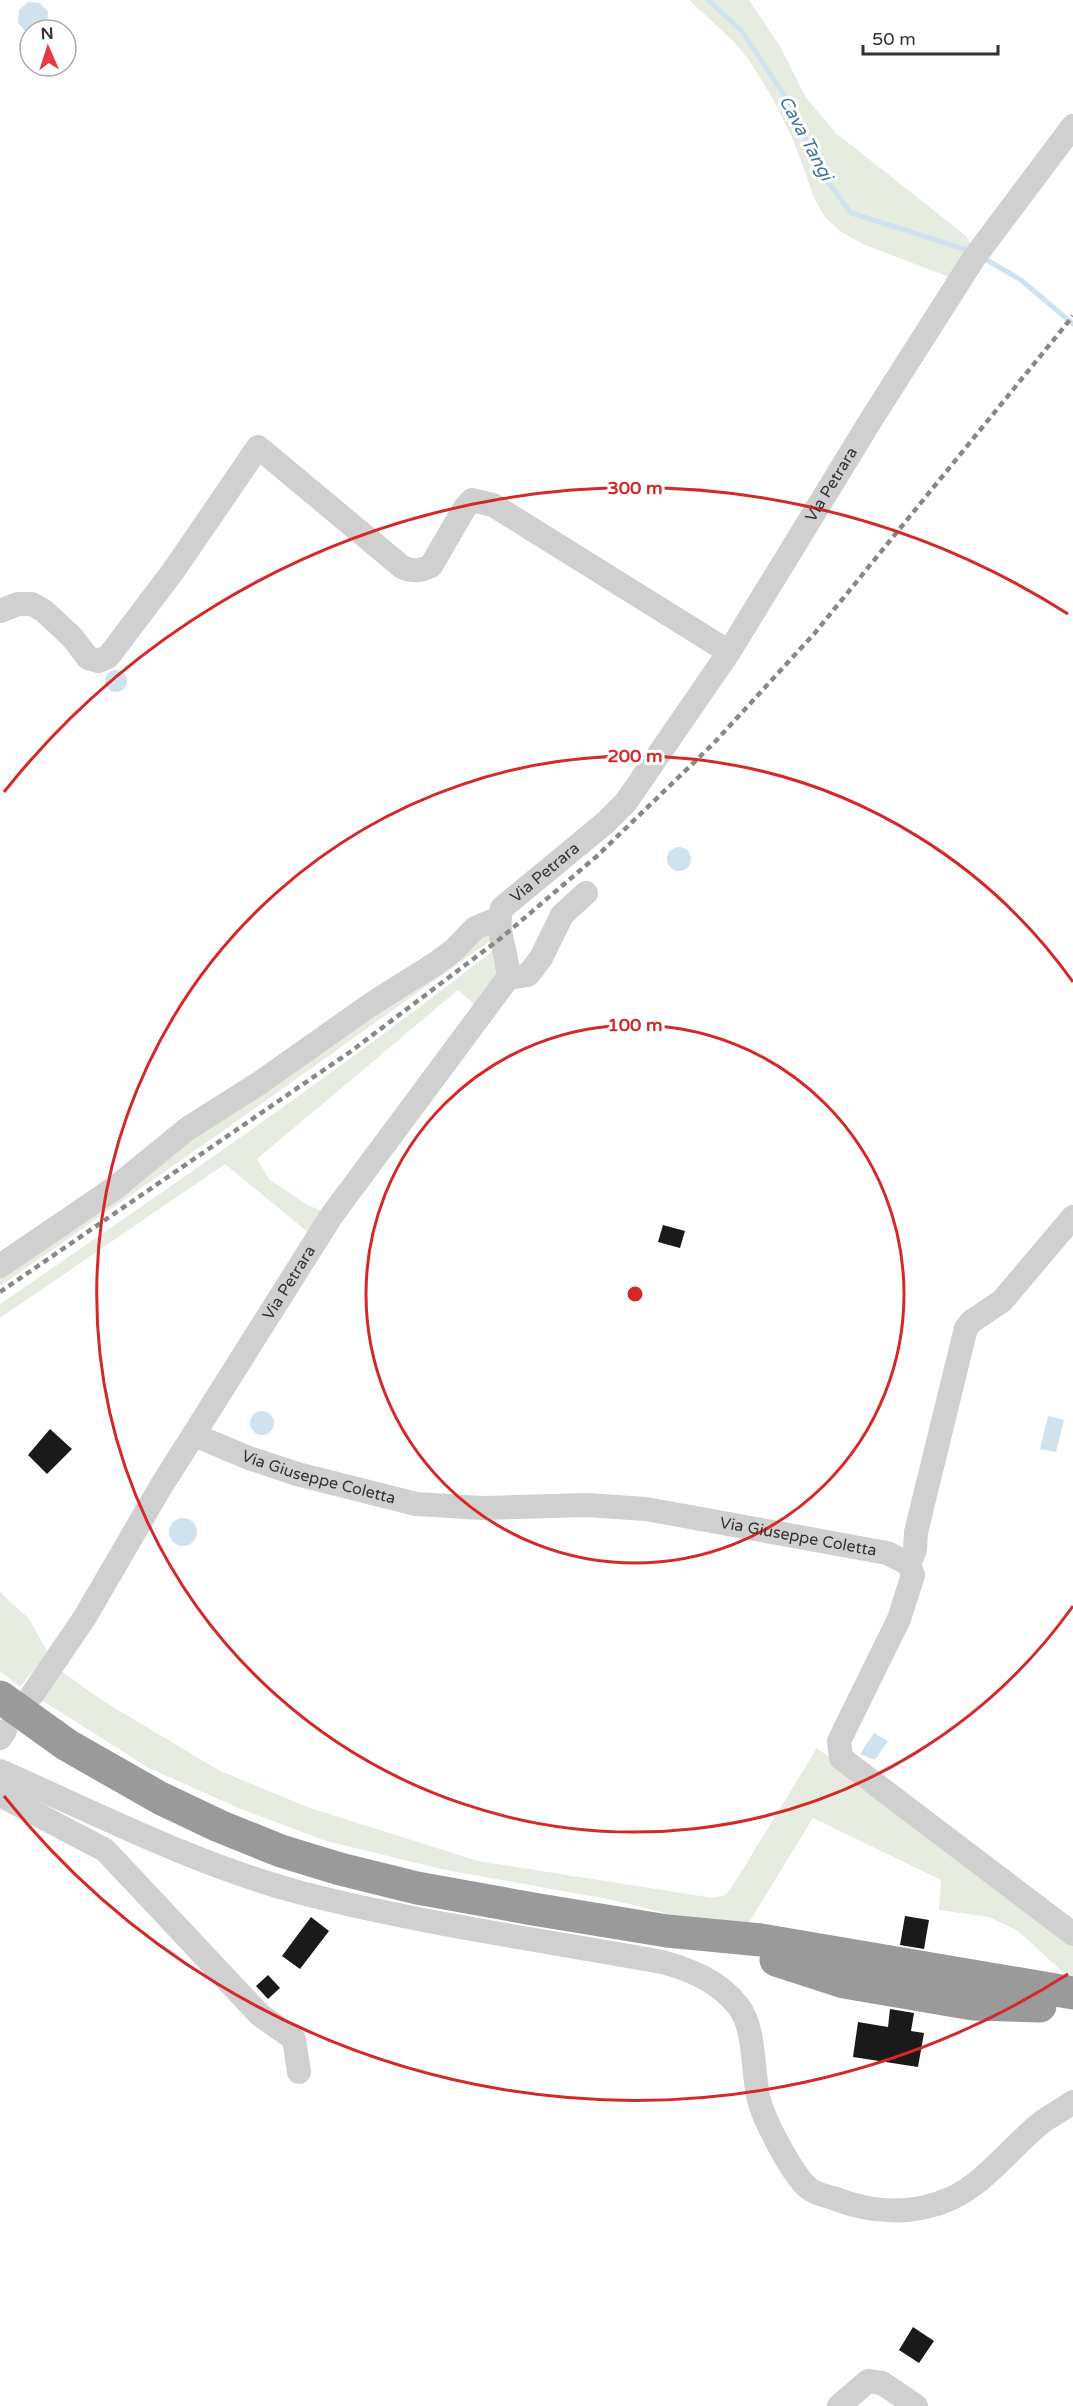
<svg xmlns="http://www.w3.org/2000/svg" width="1073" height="2406" viewBox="0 0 1073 2406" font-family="'Varela Round',sans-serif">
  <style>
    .green { fill: #e6ecdf }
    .water { fill: #cfe2ee }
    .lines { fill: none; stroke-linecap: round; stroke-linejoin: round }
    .stream { stroke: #cfe2ee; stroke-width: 5 }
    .building { fill: #1a1a1a }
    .minor { stroke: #d0d0d0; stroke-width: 24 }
    .highway { stroke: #9a9a9a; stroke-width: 33 }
    .rail { stroke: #888; stroke-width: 4.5; stroke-dasharray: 6 4.5; stroke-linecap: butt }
    .ring { fill: none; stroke: #d62828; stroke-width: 3 }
    .labels { text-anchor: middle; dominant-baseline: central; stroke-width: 6; stroke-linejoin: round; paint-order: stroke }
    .street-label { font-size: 16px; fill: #333; stroke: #fff }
    .water-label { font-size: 18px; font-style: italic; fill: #3f7597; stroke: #fff }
    .centre { fill: #d62828; stroke: #fff; stroke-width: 3 }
    .ring-label { font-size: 18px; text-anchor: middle; font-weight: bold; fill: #d62828; stroke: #fff; stroke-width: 6; stroke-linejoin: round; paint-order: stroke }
  </style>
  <rect width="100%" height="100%" fill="#fff"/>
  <path class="green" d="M689,0H749L781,48L806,98L836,133L966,236L970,244L949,277L865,245L841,232L825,217L815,200L794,142L773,99L749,60L731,39Z
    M488,929L490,941L223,1131L0,1286V1271Z
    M499,946L495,980L476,1006L458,990L257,1159L269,1179L306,1204L321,1211L309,1233L225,1164L0,1318V1304C169,1188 338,1072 499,946Z
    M0,1592L29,1619L48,1653L20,1687L0,1671Z
    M60,1670L103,1701L220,1771L310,1808L478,1861L713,1898L725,1895L734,1884L817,1748L1073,1945V1979L1067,1976L1018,1931L989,1917L939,1910L941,1880L813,1818L745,1929L700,1922L613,1900L446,1870L326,1841L238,1808L147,1767L40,1699Z"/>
  <path class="water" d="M28,2L40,3L48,12L47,24L42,30L26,32L18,23L19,10Z
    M105 681a11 11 0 1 1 22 0a11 11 0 1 1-22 0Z
    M667 859a12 12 0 1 1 24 0a12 12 0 1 1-24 0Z
    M250 1423a12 12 0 1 1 24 0a12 12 0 1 1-24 0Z
    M1048,1416L1064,1420L1056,1452L1040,1449Z
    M169 1532a14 14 0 1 1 28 0a14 14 0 1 1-28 0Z
    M874,1733L888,1741L875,1760L860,1754Z"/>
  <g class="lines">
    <path class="stream" d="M708,0L742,31L790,104L822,174L851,213L964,249
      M985,259L1021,280L1073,324"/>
  </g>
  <path class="building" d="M663,1225L685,1231L680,1248L658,1242Z
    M50,1429L72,1449L47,1474L28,1455Z
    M905,1916L929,1920L924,1949L900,1945Z
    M311,1917L329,1931L300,1969L282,1956Z
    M268,1975L280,1988L268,1999L256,1986Z
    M890,2009L914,2013L911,2031L924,2033L918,2067L853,2057L858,2022L888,2027Z
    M913,2327L934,2341L919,2363L899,2350Z"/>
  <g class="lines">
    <g class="minor">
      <path d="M0,611L18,604H32L44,611L72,637L88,658L98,661L108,657L174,570L258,447L402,567C413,572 420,571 431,566L464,509L472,500L493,505L729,652"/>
      <path d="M508,978L528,975L541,958L562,915L586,893"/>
      <path d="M0,1266L116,1187L187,1129L258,1084L370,1005L435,964L454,950L475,928L499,918"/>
      <path id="s1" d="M194,1435L249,1458L297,1474L416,1504L483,1508L586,1505L646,1509L887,1553L909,1564L913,1575L899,1619L839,1741L841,1758L1073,1934"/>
      <path d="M909,1564L915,1550L916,1532L966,1328L972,1321L1002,1301L1073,1217"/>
      <path id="s2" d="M32,1695L85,1617L160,1488L332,1215L508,978C509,954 494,931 502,908L605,823L626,802L729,652L874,415L974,258L1073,126"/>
      <path d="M0,1738L5,1731"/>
      <path d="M0,1771C95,1813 197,1865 298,1892C417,1923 541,1940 662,1962C692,1970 720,1982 739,2007C756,2030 752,2073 759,2100C764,2120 794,2179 811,2190C817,2194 826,2196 833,2198C871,2213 913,2216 952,2198C984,2184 1014,2144 1042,2122C1052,2115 1063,2109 1073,2102"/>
      <path d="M0,1795L105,1850L260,2015L294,2039L299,2072"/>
      <path d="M839,2406L868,2381L882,2383L916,2406"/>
    </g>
    <path class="highway" d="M0,1697L67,1745L160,1798L219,1826L281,1851L340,1869L417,1888L533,1909L667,1931L761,1940L1073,1993
      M776,1960L844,1982L973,2004L1040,2006"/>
    <path class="rail" d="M0,1292L350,1052L501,938L597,856L713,744L814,634L1073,316"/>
  </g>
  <g class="ring">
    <circle cx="635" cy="1294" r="269"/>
    <path d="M1073 1606A538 538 0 1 1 1073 982"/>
    <path d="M1068 1974A806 806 0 0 1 4 1796M4 792A806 806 0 0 1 1068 614"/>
  </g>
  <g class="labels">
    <g class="street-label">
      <text stroke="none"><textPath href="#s2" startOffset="1474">Via Petrara</textPath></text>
      <text stroke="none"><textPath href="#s2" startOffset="988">Via Petrara</textPath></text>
      <text stroke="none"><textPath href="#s2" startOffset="486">Via Petrara</textPath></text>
      <text stroke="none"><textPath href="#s1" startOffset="132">Via Giuseppe Coletta</textPath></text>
      <text stroke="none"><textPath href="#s1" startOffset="618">Via Giuseppe Coletta</textPath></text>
    </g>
    <g class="water-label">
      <text transform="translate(806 138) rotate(62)">Cava Tangi</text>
    </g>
  </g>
  <circle cx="635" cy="1294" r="9" class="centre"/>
  <g class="ring-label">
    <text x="635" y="494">300 m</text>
    <text x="635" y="762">200 m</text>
    <text x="635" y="1031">100 m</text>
  </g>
  <g transform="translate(48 48) rotate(357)"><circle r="28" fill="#ffffff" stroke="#adadad" stroke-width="1.5"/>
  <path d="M0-4.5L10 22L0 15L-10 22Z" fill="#e63946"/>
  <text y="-9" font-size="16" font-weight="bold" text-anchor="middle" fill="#333333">N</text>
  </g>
  <path d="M863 45v9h135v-9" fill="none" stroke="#333333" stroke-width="3"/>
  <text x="872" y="45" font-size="18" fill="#333333" stroke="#ffffff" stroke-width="4.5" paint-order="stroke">50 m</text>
</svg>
